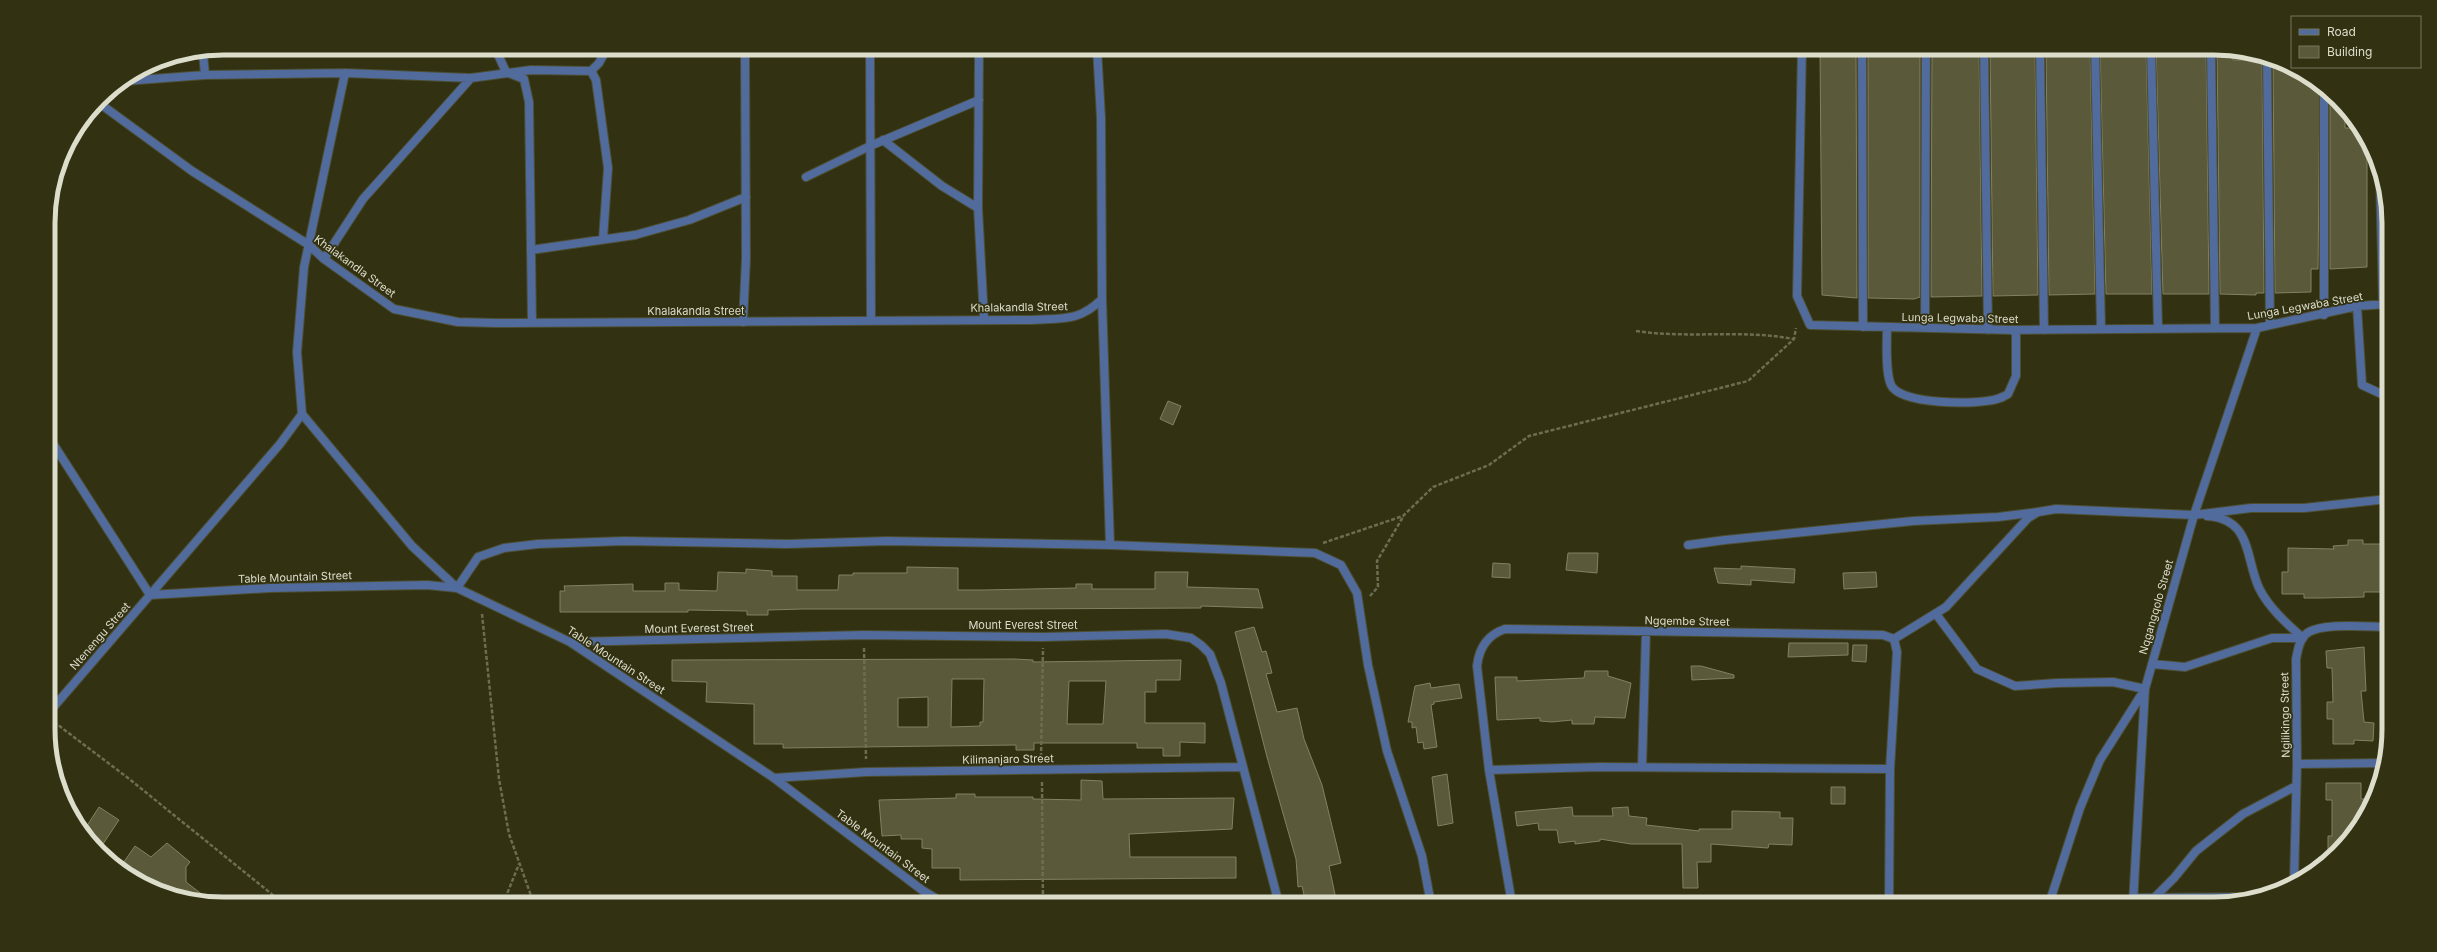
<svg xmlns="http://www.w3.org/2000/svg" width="2437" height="952" viewBox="0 0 2437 952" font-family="Inter,sans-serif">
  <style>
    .building { fill: #5a5a3a; stroke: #828160; fill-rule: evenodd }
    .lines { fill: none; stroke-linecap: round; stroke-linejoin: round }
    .service-casing { stroke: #4d4d30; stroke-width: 10 }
    .minor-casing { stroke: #4d4d30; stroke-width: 10 }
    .path { stroke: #6d6d52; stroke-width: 2.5; stroke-dasharray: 4 2; stroke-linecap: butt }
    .service { stroke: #506b9c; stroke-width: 8 }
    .minor { stroke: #506b9c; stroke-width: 8 }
    .labels { text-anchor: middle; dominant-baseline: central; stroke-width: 3.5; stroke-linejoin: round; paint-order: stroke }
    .street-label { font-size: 11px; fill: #ddddcb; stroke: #323112 }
    .rim { fill: none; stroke: #ddddcb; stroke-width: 5 }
  </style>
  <rect width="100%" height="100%" fill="#323112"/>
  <path class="building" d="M1820,48H1856L1857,298L1822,295Z
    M1868,48H1920V297L1914,299L1868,298Z
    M1932,48H1979L1982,296L1931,297Z
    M1990,48H2035L2038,295L1993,296Z
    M2046,48H2090L2095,294L2049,295Z
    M2100,48H2146L2152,294H2106Z
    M2156,48H2206L2209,294H2163Z
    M2217,48L2233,51V60H2262L2264,293H2256V295L2220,294Z
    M2273,60L2311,78L2320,85L2318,269H2311V292L2275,293Z
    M2330,94L2345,107V128H2359L2367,140V267L2330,269Z
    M1168,401L1181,406L1173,425L1160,419Z
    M2348,540H2363V544H2381V552H2385L2386,592H2364V597L2321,598H2304V594H2282V572H2288V548L2334,549L2333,546L2348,545Z
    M1568,553H1598L1597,573L1566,570Z
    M1493,563L1510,564V578L1492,577Z
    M1741,566L1795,569L1794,583L1751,580V585L1718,583L1714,568L1741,569Z
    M907,567L958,568V590H984L1076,588V584H1092V589H1155V572H1188L1187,587L1258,589L1263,608L1201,606V608L1011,609H803L768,610V615H747V611L688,610V612H560V591H565L564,586L633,584V591H665V583H679V590L717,591L718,572L746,573V569L772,571V576H797V590H838L839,575H853V573H907Z
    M1876,572L1877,587L1844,589L1843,573Z
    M1254,627L1262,652L1266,651L1272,673L1266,674L1277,712L1297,708L1304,739L1322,785L1341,863L1329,866L1337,904H1306L1302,886L1298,887L1296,859L1267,757L1235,632Z
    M1789,643H1848V655L1788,657Z
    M1853,645H1867L1866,662L1852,661Z
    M2364,647L2366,691H2361L2364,722L2374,723L2373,741L2354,740V744H2333V719H2327V702H2333L2332,668H2327L2326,651Z
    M1014,659L1033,660V662L1181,660L1180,680H1156V692H1145V723H1205V743L1180,742V756H1163V748H1137V743H1034V750H1016V745L783,748V744H754V704L706,702L707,682L672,681V660ZM952,679H984L983,722H980V726L951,727ZM1069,681H1106L1103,724H1067ZM928,697V727H898V698Z
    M1691,666H1701L1734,675V678L1692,680Z
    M1585,671H1608V676L1631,683L1625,718L1595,717L1594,724H1572V720L1552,722L1540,721V718L1497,720L1495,677H1517V681L1584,678Z
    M1430,683L1431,688L1459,684L1462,698L1434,702V704L1431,705L1437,747L1424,749L1423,742L1418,743L1416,727L1412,728V722H1408L1415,686Z
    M1447,774L1453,823L1438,826L1432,777Z
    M1081,780L1102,781L1103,799L1234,798L1232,829L1129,834L1130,857H1236V878L960,880V868H932V849L922,848V839H901V835L882,836L879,800L956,798V794H975V797H1033V799L1081,800Z
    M2326,783H2361V799H2372L2353,835L2328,860V836H2332V800H2326Z
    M1831,787H1845V804H1831Z
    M99,807L119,820L99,850L83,832Z
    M1572,807L1573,816H1613L1612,808L1628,807L1629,816L1647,818L1646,825L1699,831V829H1732V811L1780,812V818H1793L1792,845L1769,844L1768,848L1711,844V862H1697L1698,888H1683L1682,844H1631L1600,839V841L1575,844V841L1559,843L1557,830H1539L1538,823L1517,826L1515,812Z
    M167,843L190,862L186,867V882L212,902L167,895L126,874L119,869L135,846L151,857Z"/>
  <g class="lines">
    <defs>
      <path id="service" d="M870,48L871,320
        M979,48L978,208L984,319
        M883,140L942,186L978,208
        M806,177L870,146L979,100
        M635,235L689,220L746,197
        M1102,299L1110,545
        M743,322L746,259L745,48
        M302,414L412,546L457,588L478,557L504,548L538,544L624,541L787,544L887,541L1110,545L1315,553L1341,565L1357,593L1368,665L1387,751L1422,856L1431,904
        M50,439L150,595
        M1894,639L1946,607L2028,518L2038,512L2056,509L2194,515"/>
      <path id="minor" d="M495,48L506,72L524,79L529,102L532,323
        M1802,48L1797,296L1810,325L2013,330L2257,328L2357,306L2388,304
        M1862,48L1863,327
        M1984,48L1988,330
        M2040,48L2044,330
        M2095,48L2101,329
        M2151,48L2158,328
        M2211,48L2215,327
        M203,52L205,75
        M2267,57L2270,325
        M591,71L596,80L608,168L603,239
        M125,81L205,75L345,73L471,78L531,70L591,71L599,63L607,48
        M2324,89V315
        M99,103L192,171L309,245L324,259L394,309L458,322L496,323L1032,320C1062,318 1079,322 1102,299L1101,118L1097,48
        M2380,174L2383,304
        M531,250L635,235
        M324,259L363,199L471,78
        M2357,306L2362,385L2388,397
        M1887,327C1887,343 1885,371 1891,385C1900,405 1978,405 1997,399C2001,398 2005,396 2008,394L2016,376V334L2013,330
        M1925,328L1926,48
        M2194,515L2251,508H2304L2388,499
        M2207,516C2252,519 2245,557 2259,588C2269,608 2287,624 2303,638
        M1688,545L1725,540L1913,521L1998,517L2038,512
        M150,595L270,588L427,585L457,588L570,642L774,778L922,890L945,904
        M1936,614L1977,669L2015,686L2057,683L2113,682L2145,689L2100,760L2080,808L2049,904
        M570,642L864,635L1043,637L1166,634L1191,638L1201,645L1210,654L1221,683L1279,904
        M2152,664L2185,667L2272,638H2303
        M51,710L280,444L302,414L297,352L304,267L345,73
        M2297,764L2383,763
        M1642,767L1646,631
        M1489,770L1600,767L1890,769
        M774,778L866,772L1242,767
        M2294,882L2297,764L2296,659C2298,650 2299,640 2306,634C2321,622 2369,627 2389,627
        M2133,898L2257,897
        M2154,898L2174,878L2196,851L2243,814L2296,786
        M1512,903L1889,901
        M1245,904H1279
        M1512,904L1489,770L1477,666C1479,648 1487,635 1505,629L1883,635L1894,639L1897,652L1890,769L1889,904
        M2133,904L2145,689L2194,515L2257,328"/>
    </defs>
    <use href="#service" class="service-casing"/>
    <use href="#minor" class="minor-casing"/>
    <path class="path" d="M1636,331C1689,339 1742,329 1793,339
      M1323,543L1403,516L1433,487L1489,465L1529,436L1748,381L1794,339L1796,328
      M1370,596L1378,587L1377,561L1403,517
      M482,614L499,779L509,834L534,904
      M864,648L866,759
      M54,722L128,778L284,904
      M1041,757L1043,648
      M1042,782L1043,904
      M503,904L519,864"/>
    <use href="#service" class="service"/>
    <use href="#minor" class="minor"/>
  </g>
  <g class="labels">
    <g class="street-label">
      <text transform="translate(355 266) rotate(36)">Khalakandla Street</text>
      <text transform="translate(2305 306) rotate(-10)">Lunga Legwaba Street</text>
      <text transform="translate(1019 307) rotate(-1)">Khalakandla Street</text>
      <text x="696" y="311">Khalakandla Street</text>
      <text transform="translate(1960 318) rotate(1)">Lunga Legwaba Street</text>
      <text transform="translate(295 577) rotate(-2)">Table Mountain Street</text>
      <text transform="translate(2156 607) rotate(-74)">Nqgangqolo Street</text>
      <text transform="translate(1687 621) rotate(1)">Ngqembe Street</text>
      <text x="1023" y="625">Mount Everest Street</text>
      <text transform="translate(699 628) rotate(-1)">Mount Everest Street</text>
      <text transform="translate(100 636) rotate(-49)">Ntenengu Street</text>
      <text transform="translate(616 660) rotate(33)">Table Mountain Street</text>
      <text transform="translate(2285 715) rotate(-91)">Ngilikingo Street</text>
      <text transform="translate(1008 759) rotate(-1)">Kilimanjaro Street</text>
      <text transform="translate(883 846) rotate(37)">Table Mountain Street</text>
    </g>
  </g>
  <path d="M0 0H2437V952H0ZM223 55H2214A168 168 0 0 1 2382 223V729A168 168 0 0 1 2214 897H223A168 168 0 0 1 55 729V223A168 168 0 0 1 223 55Z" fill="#323112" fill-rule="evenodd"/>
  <path class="rim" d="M223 55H2214A168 168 0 0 1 2382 223V729A168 168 0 0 1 2214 897H223A168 168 0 0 1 55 729V223A168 168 0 0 1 223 55Z"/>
  <rect x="2291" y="16" width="130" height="52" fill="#323112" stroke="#76765c"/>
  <rect x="2299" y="29" width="20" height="6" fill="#506b9c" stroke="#76765c"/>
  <text x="2327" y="36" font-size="12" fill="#ddddcb">Road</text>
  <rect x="2299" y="46" width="20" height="12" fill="#5a5a3a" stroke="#76765c"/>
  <text x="2327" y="56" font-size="12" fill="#ddddcb">Building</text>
</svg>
